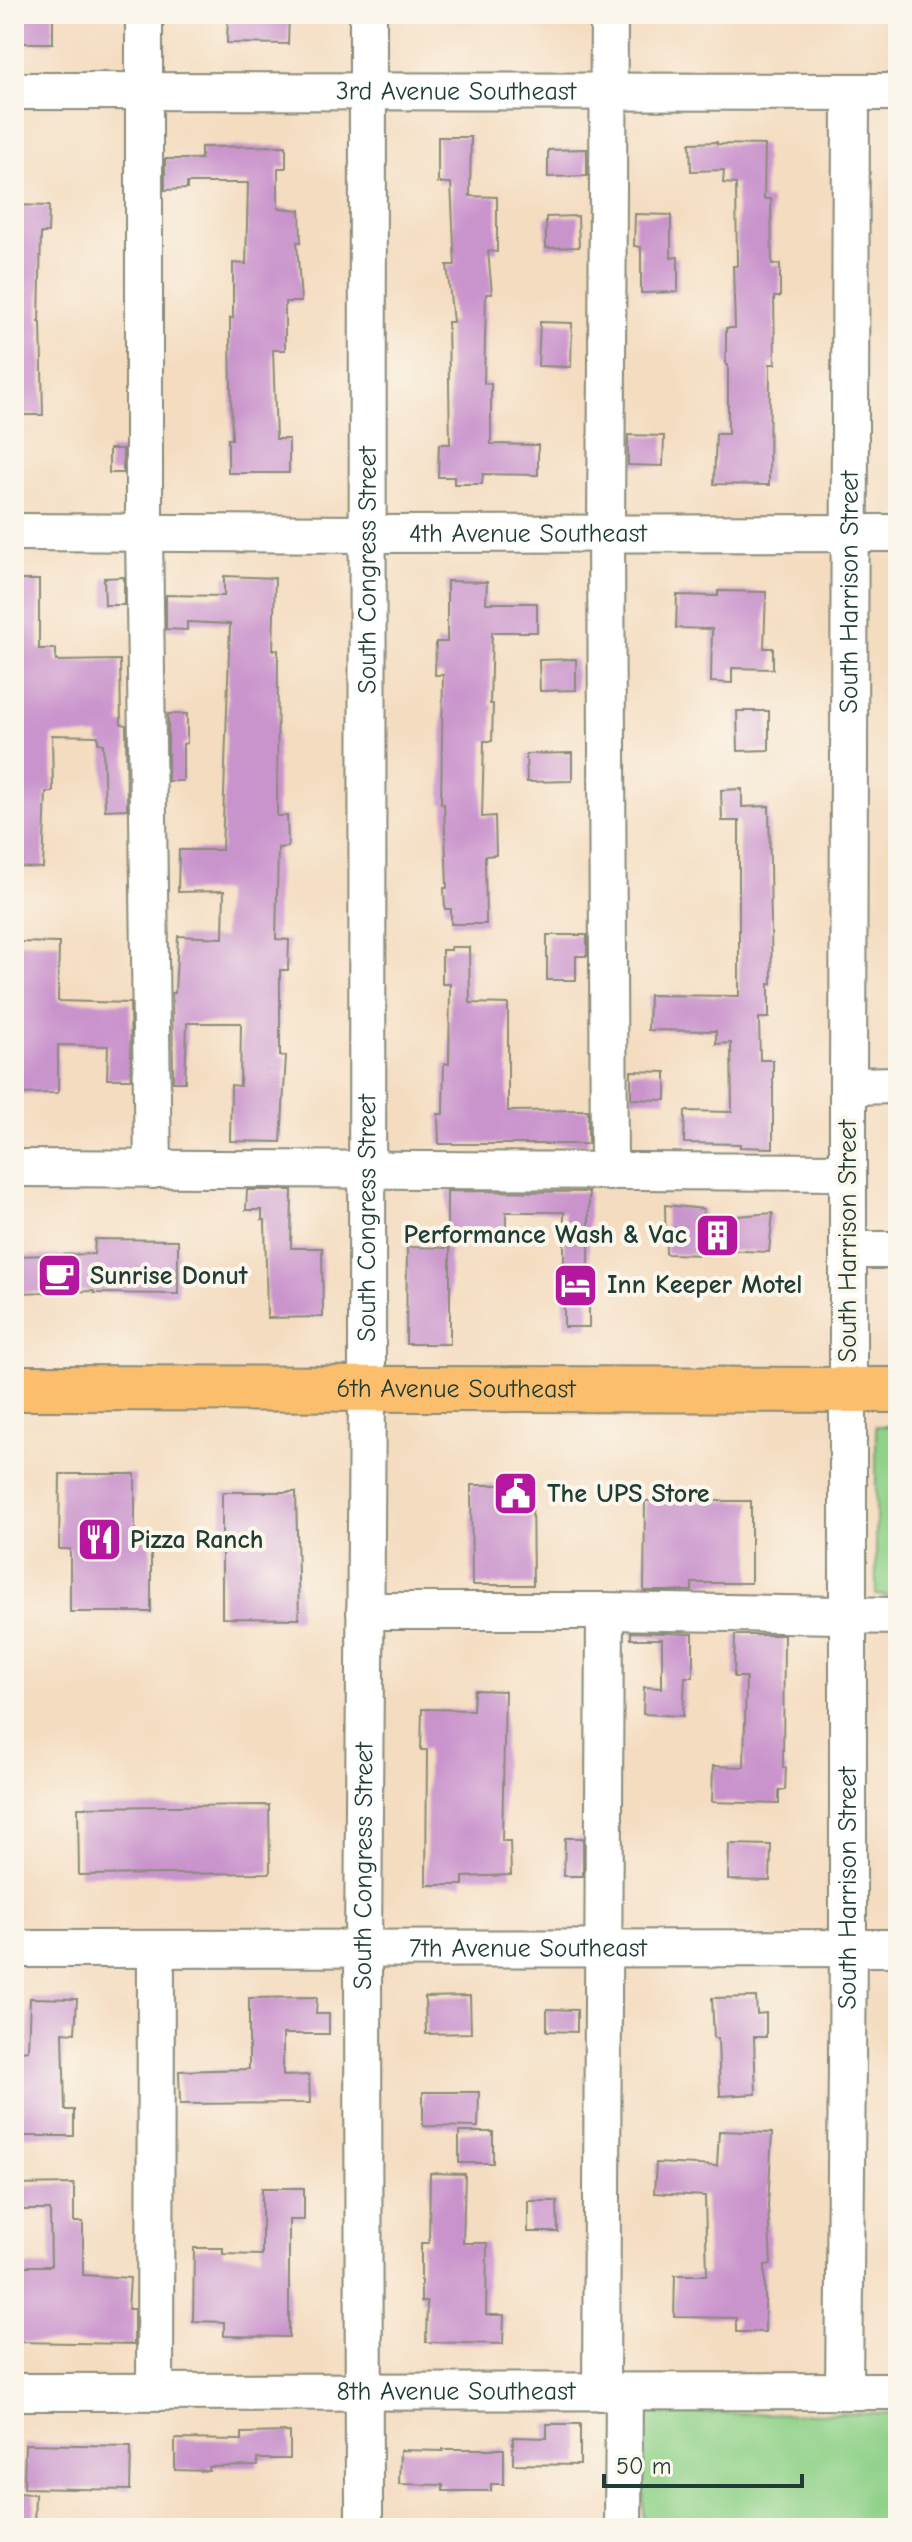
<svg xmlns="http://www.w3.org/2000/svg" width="912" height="2542" viewBox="0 0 912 2542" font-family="'Comic Neue',sans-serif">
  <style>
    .green { fill: #91d28a; stroke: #58885f; stroke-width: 2 }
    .building { fill: #c993cc }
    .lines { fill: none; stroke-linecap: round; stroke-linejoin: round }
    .minor-casing { stroke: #8a8c7a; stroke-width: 40 }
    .highway-casing { stroke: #8a8c7a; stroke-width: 48 }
    .minor { stroke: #fff; stroke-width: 36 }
    .highway { stroke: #fabe6d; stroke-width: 44 }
    .labels { text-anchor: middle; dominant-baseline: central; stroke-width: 8; stroke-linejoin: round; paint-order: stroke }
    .street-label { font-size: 26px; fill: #1f3d34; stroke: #fbf7ec }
    .poi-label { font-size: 26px; font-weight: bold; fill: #1f3d34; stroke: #fbf7ec; text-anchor: start }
  </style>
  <rect width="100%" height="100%" fill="#fbf7ec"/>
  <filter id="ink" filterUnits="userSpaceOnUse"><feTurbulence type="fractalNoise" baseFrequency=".0125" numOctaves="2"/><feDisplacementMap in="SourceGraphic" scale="16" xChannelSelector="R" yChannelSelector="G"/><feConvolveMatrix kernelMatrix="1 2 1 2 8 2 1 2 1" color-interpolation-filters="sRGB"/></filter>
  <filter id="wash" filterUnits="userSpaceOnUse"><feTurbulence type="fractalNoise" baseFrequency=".006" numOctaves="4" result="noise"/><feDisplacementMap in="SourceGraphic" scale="32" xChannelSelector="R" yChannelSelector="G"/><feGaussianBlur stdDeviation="1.8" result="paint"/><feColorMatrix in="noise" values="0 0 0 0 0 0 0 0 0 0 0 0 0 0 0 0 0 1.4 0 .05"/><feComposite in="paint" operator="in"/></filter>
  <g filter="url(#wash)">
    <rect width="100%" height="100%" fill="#f4dcc0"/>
    <path class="green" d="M876,1426H898V1597L876,1595Z
      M644,2413L898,2414V2528H643Z"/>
    <g id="blocks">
      <path class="building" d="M14,14H53V43H14Z
        M228,14H289L288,44L227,43Z
        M438,137H471L470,196L497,197V252L488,251L492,294H486L484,383L491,384V444L538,445V475L483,474L482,484H454V477H438L439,444H450L448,322H453L447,265H455L451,183H438Z
        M717,142V144L765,145L764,199H771L772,265L780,264V297H774L775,364H770L769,485L714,484L716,434H728V365H726V328H735L733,266H737L736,184L723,183L724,170L691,171L690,143Z
        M286,146V168H278V208L300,210L301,242H297L301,302H285V350H273L276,439H289V473H228V439H232L230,339V318H233V263L246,264L248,183H187V189L165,190V159H201V147Z
        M587,149V176L548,177V150Z
        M14,205L49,206L48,233H41L39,322H41L43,415H14Z
        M635,214L671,215V258L678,257V292L641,293V247L634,246Z
        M578,216L579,247L546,248V217Z
        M540,322L572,323L571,367L538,366Z
        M628,435L664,436L663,466L628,465Z
        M109,449H123V473H109Z
        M224,576L275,578L273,650H278L277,816H287L288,847L278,848L276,939L289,940L288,970H280V1056H286L281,1142L230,1141L231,1085L240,1086L241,1023H187L185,1082H173L172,993H175L178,936L223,938L224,891L178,892L179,850H222L230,624L187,622V630L166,629V595L224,596Z
        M124,577V605H105L104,578Z
        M14,580H39V649H56V661L120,660L121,724L126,725L127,809L105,810L103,744L98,743V736L52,735L53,792H46L43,868L14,867Z
        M447,581L487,582L486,603H537V632H492L490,704H493L492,741H484L482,817L495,816L496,855L485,856L486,924H451V909H445L444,888H447L444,804H441L443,675H435L436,642H447Z
        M718,591L766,592L764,648H773V669L732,668V683L711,682L712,629L676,628L677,595L718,596Z
        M576,659V690L540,691L539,660Z
        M737,711H769V750L738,751Z
        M168,714H187V743L183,744V781H168Z
        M572,753V781L527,782L526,754Z
        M742,789V807L769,806L772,984H769V1018H759L760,1060H773V1148L740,1147V1144L684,1143L685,1111L732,1112L731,1043L716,1044V1031L648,1030L649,995L739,996V821H722L721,790Z
        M547,935H587V956H576V980H547Z
        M14,942L59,943L58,1001L130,1003L131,1079H107L108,1046L58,1045V1093L14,1094Z
        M451,947H469L470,1003L508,1004V1111L588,1110V1144H439L438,1114H443L444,1063L449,1064L450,984H442V950H451Z
        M631,1071L666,1072V1100L631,1099Z
        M247,1190H292L291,1248H322L323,1317L267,1318L265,1220H262V1210H246Z
        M447,1191L589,1192V1327H564V1212H506V1243H447Z
        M665,1205L704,1209L702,1219L773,1213L769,1252L717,1250L708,1255L666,1254Z
        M95,1239L178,1240V1294L94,1293V1291L14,1293V1256L94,1254Z
        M407,1247L450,1248V1344H406Z
        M60,1474H135V1539H151V1612H70V1549H59Z
        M471,1485H532L533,1585H472Z
        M222,1492H296L299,1619L222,1618Z
        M645,1501H751V1583H692V1591H644Z
        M631,1632L693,1634V1677H685L683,1716L643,1714L644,1687L662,1688V1639H631Z
        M735,1635H784L783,1768H786L785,1790H779V1804L712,1802L713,1766L744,1767L746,1677H734Z
        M474,1690L505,1691L502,1841H510L511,1875L463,1877V1885H426L427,1750H421L422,1709L473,1710Z
        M269,1805L270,1873L79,1875L78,1807Z
        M565,1838H583V1876H564Z
        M729,1844L771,1845L770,1881L728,1880Z
        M470,1996L471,2033L426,2034L425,1997Z
        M317,1997L316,2014H329V2034H283V2076L309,2075L310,2103L180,2104L179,2071L249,2069V1998Z
        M756,1997L757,2014L766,2013V2037H754L756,2094L720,2096L718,2038H714L712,1998Z
        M30,1998L77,1999L75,2033L63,2032L65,2110H74V2136H17L16,2111H22L21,2051L28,2050Z
        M547,2009L577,2010V2032L547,2031Z
        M423,2092H479L478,2127L423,2126Z
        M719,2131L772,2133L768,2206L771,2264L765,2265V2332H736V2318L674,2317L675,2275H707L705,2196L654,2193L656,2163L717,2166Z
        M459,2132H493V2163H459Z
        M430,2173L465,2174L463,2243H487L486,2315H504L503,2344L426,2342L427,2302H421V2243H429Z
        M74,2184V2222H83V2275L130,2278L128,2309H134V2344L16,2342L17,2266H51L50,2210H15V2185Z
        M262,2188H304V2220H289V2337L224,2336V2322L193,2321L194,2248H223V2254L262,2255Z
        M528,2201H557L558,2232H528Z
        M547,2424H580V2465L513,2464V2437L547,2438Z
        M290,2432V2459H257L258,2466L209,2467V2471L175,2470V2439L242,2440V2433Z
        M25,2444L131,2446L130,2490L24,2488Z
        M443,2449H504V2484H491V2491H443V2485L399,2484L400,2450L443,2451Z
        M14,2493L35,2494L34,2528H14Z"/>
    </g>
  </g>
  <g filter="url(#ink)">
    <use href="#blocks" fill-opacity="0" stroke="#8a8c7a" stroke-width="2"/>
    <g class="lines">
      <defs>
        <g id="minor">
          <path d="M144,14V533L153,1170"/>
          <path id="s1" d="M14,91L898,92"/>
          <path id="s2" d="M14,532L367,534L898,533"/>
          <path d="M848,1086L898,1085"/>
          <path d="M14,1168L848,1172"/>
          <path d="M609,1172L606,533L609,14"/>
          <path d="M848,1250H898"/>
          <path d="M365,1611H605L898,1616"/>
          <path id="s3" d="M14,1949L898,1948"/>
          <path id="s4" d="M844,2390L848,1949V1086L851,92"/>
          <path d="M155,2391L156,1950"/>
          <path id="s5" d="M14,2392L898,2391"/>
          <path d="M601,2392L605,1611"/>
          <path id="s6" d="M364,2516L363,1950L367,1389L368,14"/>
          <path d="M623,2528L624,2392"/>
        </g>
        <g id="highway">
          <path id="s7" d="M14,1388L898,1390"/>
        </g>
      </defs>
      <use href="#minor" class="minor-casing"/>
      <use href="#highway" class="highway-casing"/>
      <use href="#minor" class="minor"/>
      <use href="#highway" class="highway"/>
    </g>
  </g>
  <defs>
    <symbol id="building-square" viewBox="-11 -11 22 22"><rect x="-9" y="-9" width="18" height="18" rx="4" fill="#b5179e" stroke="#fbf7ec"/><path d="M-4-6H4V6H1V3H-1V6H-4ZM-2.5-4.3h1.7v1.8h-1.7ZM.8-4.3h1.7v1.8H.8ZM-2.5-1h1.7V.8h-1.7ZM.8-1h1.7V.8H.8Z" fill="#fff"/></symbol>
    <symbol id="cafe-square" viewBox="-11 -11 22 22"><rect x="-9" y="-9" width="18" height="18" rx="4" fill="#b5179e" stroke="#fbf7ec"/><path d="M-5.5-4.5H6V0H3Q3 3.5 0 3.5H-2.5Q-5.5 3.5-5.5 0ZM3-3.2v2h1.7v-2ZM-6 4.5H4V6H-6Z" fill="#fff"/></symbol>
    <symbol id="hotel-square" viewBox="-11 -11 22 22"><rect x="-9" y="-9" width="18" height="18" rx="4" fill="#b5179e" stroke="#fbf7ec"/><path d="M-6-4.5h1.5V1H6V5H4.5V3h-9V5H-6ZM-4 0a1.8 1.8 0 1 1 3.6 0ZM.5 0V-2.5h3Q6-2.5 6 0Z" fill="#fff"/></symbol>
    <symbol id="civic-square" viewBox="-11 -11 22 22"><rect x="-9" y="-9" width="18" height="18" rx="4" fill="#b5179e" stroke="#fbf7ec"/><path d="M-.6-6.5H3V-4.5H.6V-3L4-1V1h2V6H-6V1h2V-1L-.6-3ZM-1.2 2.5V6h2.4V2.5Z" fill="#fff"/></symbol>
    <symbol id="restaurant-square" viewBox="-11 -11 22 22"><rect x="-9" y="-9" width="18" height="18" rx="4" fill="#b5179e" stroke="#fbf7ec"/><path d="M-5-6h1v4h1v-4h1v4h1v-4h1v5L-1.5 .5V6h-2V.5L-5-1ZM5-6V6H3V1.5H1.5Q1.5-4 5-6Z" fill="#fff"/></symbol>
  </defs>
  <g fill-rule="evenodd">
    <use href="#building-square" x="692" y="1210" width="51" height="51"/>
    <use href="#cafe-square" x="34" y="1250" width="51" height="51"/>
    <use href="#hotel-square" x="550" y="1260" width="51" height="51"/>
    <use href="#civic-square" x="490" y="1468" width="51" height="51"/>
    <use href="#restaurant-square" x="74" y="1514" width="51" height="51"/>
  </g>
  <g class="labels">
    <g class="street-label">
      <text stroke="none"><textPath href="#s1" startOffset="442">3rd Avenue Southeast</textPath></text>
      <text stroke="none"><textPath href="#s2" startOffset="514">4th Avenue Southeast</textPath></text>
      <text stroke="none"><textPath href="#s6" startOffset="1946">South Congress Street</textPath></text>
      <text stroke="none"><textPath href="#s4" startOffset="1798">South Harrison Street</textPath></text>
      <text stroke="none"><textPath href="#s6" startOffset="1298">South Congress Street</textPath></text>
      <text transform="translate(848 1241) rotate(-90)">South Harrison Street</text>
      <text stroke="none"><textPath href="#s7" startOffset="442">6th Avenue Southeast</textPath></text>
      <text stroke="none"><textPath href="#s6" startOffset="650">South Congress Street</textPath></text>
      <text stroke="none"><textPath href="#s4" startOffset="502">South Harrison Street</textPath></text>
      <text stroke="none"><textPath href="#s3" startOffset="514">7th Avenue Southeast</textPath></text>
      <text stroke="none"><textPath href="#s5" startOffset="442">8th Avenue Southeast</textPath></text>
    </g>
    <g class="poi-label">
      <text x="687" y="1235" text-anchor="end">Performance Wash &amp; Vac</text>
      <text x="90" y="1276">Sunrise Donut</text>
      <text x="607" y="1285">Inn Keeper Motel</text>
      <text x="547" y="1494">The UPS Store</text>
      <text x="130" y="1540">Pizza Ranch</text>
    </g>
  </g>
  <rect width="912" height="2542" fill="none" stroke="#fbf7ec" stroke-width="48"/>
  <path d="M604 2474v12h198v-12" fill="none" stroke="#1f3d34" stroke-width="4"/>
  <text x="616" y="2474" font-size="24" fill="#1f3d34" stroke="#fbf7ec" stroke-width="6" paint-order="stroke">50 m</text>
</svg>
